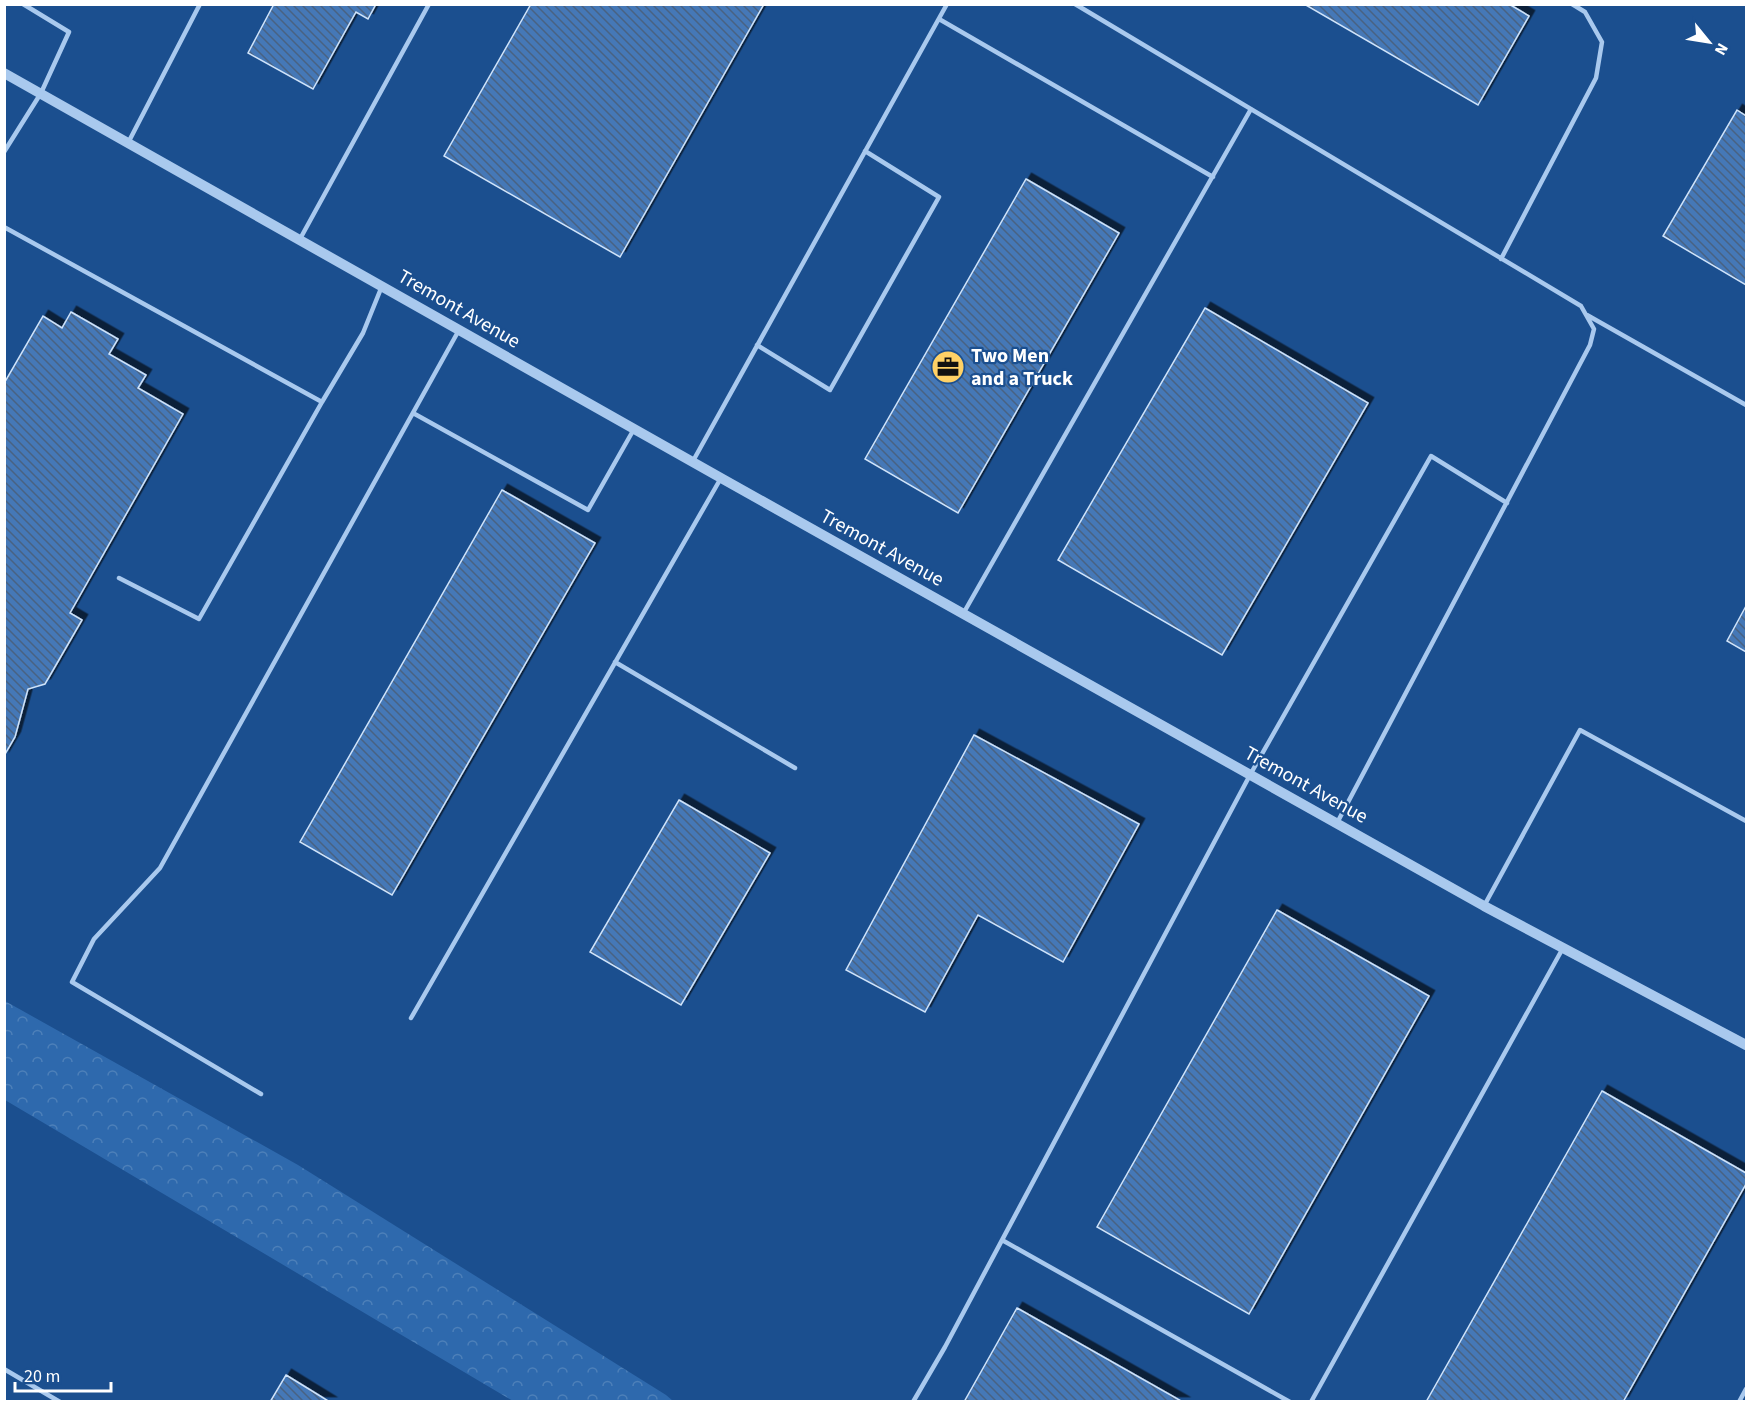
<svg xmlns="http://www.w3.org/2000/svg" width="1751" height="1406" viewBox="0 0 1751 1406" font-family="'Source Sans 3',sans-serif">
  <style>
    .forest { fill: url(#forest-crowns) }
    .building { fill: url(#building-back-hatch); stroke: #cfe3fa; stroke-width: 1.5; filter: url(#shadow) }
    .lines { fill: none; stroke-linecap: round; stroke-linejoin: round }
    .service { stroke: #a9c9ee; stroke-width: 4.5 }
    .tertiary { stroke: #a9c9ee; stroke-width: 10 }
    .labels { text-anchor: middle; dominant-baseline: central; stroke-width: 4.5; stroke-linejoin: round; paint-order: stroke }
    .street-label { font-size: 20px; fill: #fff; stroke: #1b4f8f }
    .poi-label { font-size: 20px; font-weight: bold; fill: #fff; stroke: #1b4f8f; text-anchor: start }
  </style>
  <defs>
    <pattern id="forest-crowns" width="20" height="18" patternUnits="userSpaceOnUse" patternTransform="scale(1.5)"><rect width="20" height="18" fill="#2e69ad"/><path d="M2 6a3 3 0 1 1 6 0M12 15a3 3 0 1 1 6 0" fill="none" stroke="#4d80b9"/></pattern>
    <pattern id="building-back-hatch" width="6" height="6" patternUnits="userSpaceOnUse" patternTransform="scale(1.5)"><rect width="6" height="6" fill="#4478b7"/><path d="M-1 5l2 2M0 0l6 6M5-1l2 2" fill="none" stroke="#486282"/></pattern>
    <filter id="shadow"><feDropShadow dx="5.5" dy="-5.5" stdDeviation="0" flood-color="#0009"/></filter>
  </defs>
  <rect width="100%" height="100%" fill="#1b4f8f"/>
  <path class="forest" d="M5,1001L298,1165L666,1395L673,1401H513L5,1100Z"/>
  <path class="building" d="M274,4H376L368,19L356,12L313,89L248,53Z
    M531,4H764L620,257L444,156Z
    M1304,4H1509L1529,16L1478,105Z
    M1737,110L1746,116V285L1663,236Z
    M1026,179L1119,233L958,513L865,459Z
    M1205,308L1368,403L1222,655L1058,560Z
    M71,312L118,339L109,354L146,375L138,388L183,414L70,613L82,620L45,684L28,689L15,737L4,756V379L6,380L43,316L62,328Z
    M502,490L595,543L392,895L300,842Z
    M1746,606V652L1727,641Z
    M974,735L1139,824L1063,962L978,915L925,1012L846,970Z
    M679,800L770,853L681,1005L590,952Z
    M1277,910L1429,996L1249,1314L1097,1227Z
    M1602,1091L1746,1173V1184L1623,1402H1426Z
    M1017,1308L1183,1402H964Z
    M286,1375L330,1402H270Z"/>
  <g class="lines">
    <path class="service" d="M1075,4L1581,306L1594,329L1590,345L1337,823
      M939,19L1213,177
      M128,143L200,4
      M4,152L41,93L69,32L23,4
      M4,227L322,402L363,333L382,286
      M300,239L429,4
      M1501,259L1596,78L1602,42L1585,12L1572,4
      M1587,315L1746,405
      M757,345L830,390L939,197L865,151
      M413,413L588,510L634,429
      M693,461L947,4
      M119,578L199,619L322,402
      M963,614L1251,109
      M615,662L795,768
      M1484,906L1580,730L1746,821
      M411,1018L721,478
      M261,1094L72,982L94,939L160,868L459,330
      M1002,1240L1290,1402
      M4,1369L60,1402
      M913,1402L945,1347L1250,775L1431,456L1507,503
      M1311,1402L1563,948
      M1739,1402L1746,1389"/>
    <path class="tertiary" d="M4,73L721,478L1484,906L1746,1045"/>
  </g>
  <defs>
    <symbol id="office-disc" viewBox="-11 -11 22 22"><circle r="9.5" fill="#ffd166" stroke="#1b4f8f"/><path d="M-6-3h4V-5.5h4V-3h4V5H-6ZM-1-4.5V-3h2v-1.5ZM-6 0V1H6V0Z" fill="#111"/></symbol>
  </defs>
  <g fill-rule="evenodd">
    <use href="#office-disc" x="929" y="348" width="38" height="38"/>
  </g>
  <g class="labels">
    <g class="street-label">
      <text transform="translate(459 309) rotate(30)">Tremont Avenue</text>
      <text transform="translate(882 548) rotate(29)">Tremont Avenue</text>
      <text transform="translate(1306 785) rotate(29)">Tremont Avenue</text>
    </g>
    <g class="poi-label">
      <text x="971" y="356">Two Men<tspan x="971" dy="23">and a Truck</tspan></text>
    </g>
  </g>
  <rect width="1751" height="1406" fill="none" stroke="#ffffff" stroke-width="12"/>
  <g transform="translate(1709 42) rotate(120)" stroke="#1b4f8f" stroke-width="4.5" paint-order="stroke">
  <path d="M0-4.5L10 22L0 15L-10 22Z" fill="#ffffff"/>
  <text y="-9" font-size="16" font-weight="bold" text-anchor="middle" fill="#ffffff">N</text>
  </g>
  <path d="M15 1382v9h96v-9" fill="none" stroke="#ffffff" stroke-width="3"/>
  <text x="24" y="1382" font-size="18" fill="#ffffff" stroke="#1b4f8f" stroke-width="4.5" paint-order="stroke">20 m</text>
</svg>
